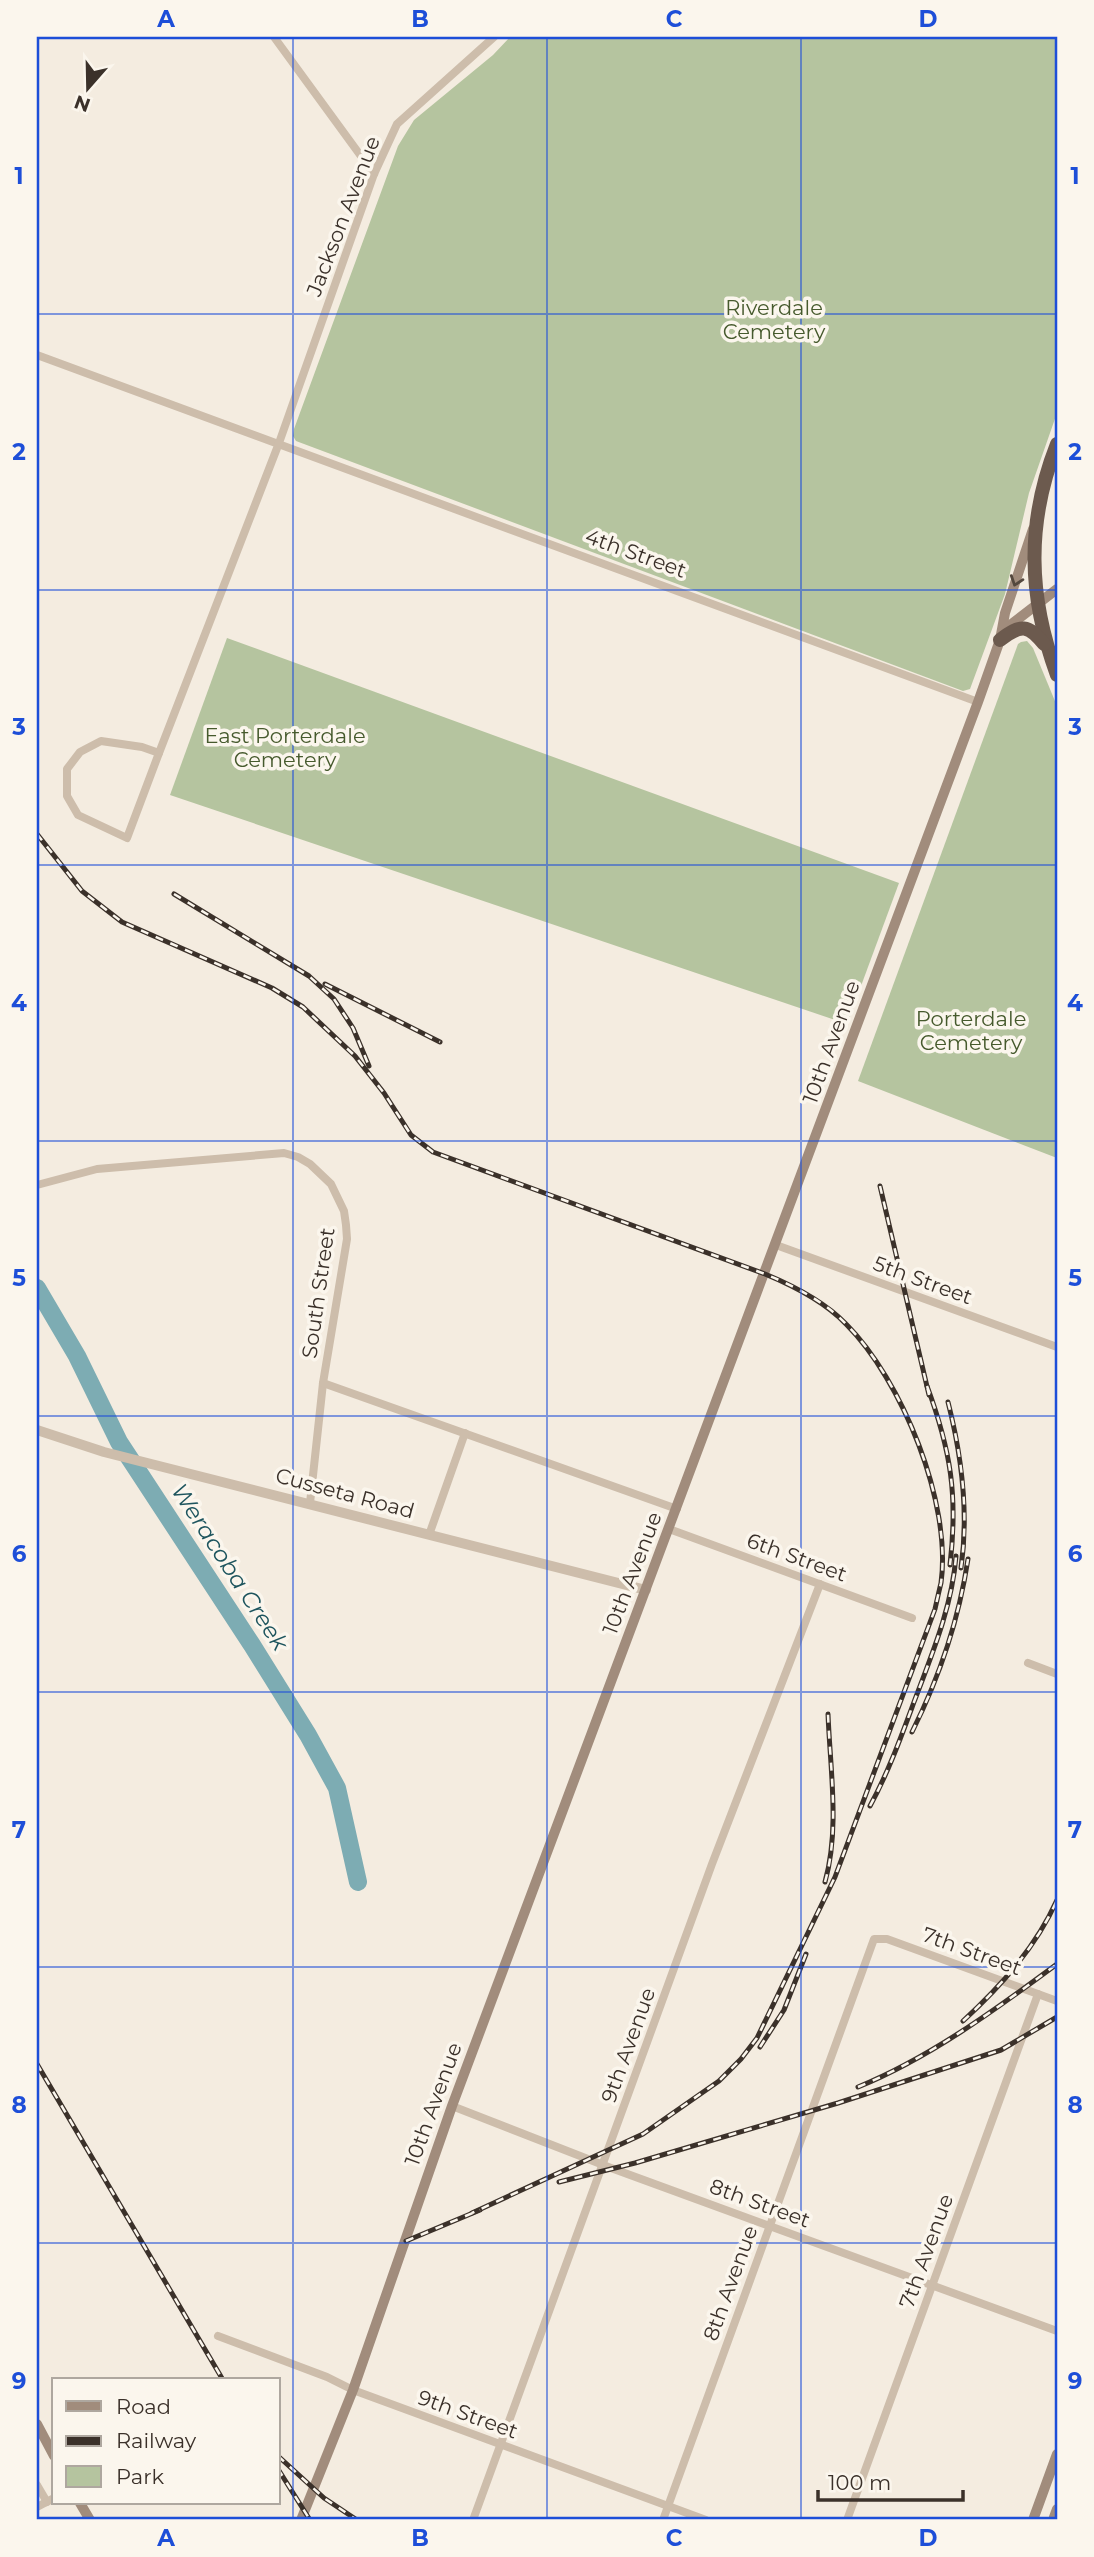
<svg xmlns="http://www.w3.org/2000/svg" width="1094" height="2557" viewBox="0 0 1094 2557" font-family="Montserrat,sans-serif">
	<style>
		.green { fill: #b5c49f }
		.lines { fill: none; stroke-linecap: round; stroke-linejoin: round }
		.river { stroke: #7dacb3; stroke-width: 18 }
		.minor { stroke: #cdbdab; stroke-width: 8 }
		.tertiary { stroke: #cdbdab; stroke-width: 10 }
		.secondary { stroke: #a18c7c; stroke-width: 10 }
		.trunk { stroke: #6c5a4e; stroke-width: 14 }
		.rail-casing { stroke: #3b312a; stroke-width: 5 }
		.rail { stroke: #fbf6ed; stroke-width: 2.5; stroke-dasharray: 8; stroke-linecap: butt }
		.oneway { stroke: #54483e }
		.grid { fill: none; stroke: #1d4ed8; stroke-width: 2; stroke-opacity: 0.55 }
		.labels { text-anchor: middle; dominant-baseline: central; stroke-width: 7; stroke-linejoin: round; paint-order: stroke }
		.street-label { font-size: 21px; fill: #3b312a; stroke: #fbf6ed }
		.park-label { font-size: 21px; fill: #465a2d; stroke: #fbf6ed }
		.water-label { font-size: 23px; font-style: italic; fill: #1e555e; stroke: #fbf6ed }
		.neatline { fill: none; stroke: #1d4ed8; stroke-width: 2.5 }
		.grid-label { font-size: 23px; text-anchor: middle; font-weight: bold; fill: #1d4ed8 }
	</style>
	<rect width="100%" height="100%" fill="#f4ece0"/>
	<g class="green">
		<polygon points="510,37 1057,37 1057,413 1029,493 1005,594 970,689 963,691 296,441 293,436 294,429 398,146 414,120 493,55"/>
		<polygon points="227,638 899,883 847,1024 170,795"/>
		<polygon points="1027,641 1033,648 1057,706 1057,1158 858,1081 1018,644 1021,642"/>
	</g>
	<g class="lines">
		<polyline class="river" points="37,1288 77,1356 119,1442 252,1645 308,1735 337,1788 358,1882"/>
		<g class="minor">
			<polyline points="274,37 374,174"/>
			<polyline points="37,355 978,702"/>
			<polygon points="101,741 142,747 159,753 127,838 78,815 67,796 67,769 80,752"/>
			<polyline points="159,753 279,443 374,174 397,124 494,37"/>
			<polyline points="37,1185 97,1169 284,1153 298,1157 310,1164 331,1184 344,1211 346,1225 347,1239 323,1383 310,1503"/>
			<polyline points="776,1245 1057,1347"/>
			<polyline points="323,1383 677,1509"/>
			<polyline points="669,1529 912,1618"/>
			<polyline points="429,1535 465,1433"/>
			<polyline points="1028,1663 1057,1674"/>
			<polyline points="452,2106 611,2168 1057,2331"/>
			<polyline points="218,2336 327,2377 353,2390 706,2520"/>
			<polyline points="37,2485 47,2502"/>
			<polyline points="37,2507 54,2498"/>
			<polyline points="473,2520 712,1864 820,1584"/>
			<polyline points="663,2520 874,1939 887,1939 1057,2001"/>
			<polyline points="847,2520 1038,1994"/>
		</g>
		<polyline class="tertiary" points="37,1430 104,1452 646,1590"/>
		<g class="secondary">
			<polyline points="1003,634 1009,626 1057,589"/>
			<polyline points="37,2424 54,2456"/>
			<polyline points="80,2503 90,2520"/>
			<polyline points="301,2520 353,2390 452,2106 978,702 1000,640 1005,613 1033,529"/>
			<polyline points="1033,2520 1057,2454"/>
			<polyline points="1053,2520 1057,2509"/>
		</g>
		<g class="trunk">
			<path d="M1057 444C1026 523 1028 596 1057 675"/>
			<path d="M1000 640C1021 624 1028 624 1044 644"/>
		</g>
		<defs>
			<g id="rail">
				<path d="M37 834 82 891 122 922 272 988 303 1007 355 1056 384 1093 411 1135 433 1152 765 1274C794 1286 824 1301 846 1324 902 1380 952 1503 941 1583 939 1591 937 1600 935 1609L835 1877 757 2038 741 2059 719 2081 643 2134 472 2213"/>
				<polyline points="174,894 309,976 334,999 353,1028 369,1066"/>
				<polyline points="325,984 440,1042"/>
				<polyline points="880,1186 929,1395"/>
				<path d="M927 1386C951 1451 958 1496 950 1565"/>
				<path d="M948 1402C962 1457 969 1512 961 1568"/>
				<path d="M912 1732C939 1678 959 1619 968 1559"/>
				<path d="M870 1806C888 1773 901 1737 914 1702 932 1654 952 1607 956 1556"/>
				<path d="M825 1882C840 1829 830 1768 828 1714"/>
				<path d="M963 2021C1001 1986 1036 1947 1057 1900"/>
				<polyline points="760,2047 784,2010 806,1954"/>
				<polyline points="37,2064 223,2380"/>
				<path d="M858 2087C929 2058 995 2010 1057 1964"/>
				<polyline points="559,2182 635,2163 838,2103 1001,2050 1057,2017"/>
				<polyline points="406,2241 480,2210"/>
				<polyline points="278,2456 324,2498 357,2520"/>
				<polyline points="278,2469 310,2520"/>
			</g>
		</defs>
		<use href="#rail" class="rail-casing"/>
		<use href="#rail" class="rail"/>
	</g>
	<defs><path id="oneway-chevron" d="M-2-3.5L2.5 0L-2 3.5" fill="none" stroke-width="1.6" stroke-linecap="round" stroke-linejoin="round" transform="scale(1.75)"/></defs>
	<use class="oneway" href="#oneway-chevron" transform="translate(1016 581) rotate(109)"/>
	<path class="grid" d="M293 37V2520M547 37V2520M801 37V2520M37 314H1057M37 590H1057M37 865H1057M37 1141H1057M37 1416H1057M37 1692H1057M37 1967H1057M37 2243H1057"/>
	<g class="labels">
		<g class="street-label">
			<text transform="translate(343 216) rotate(-69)">Jackson Avenue</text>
			<text transform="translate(636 553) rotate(20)">4th Street</text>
			<text transform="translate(831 1042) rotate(-70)">10th Avenue</text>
			<text transform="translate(923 1280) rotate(20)">5th Street</text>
			<text transform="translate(318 1293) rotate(-82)">South Street</text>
			<text transform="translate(345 1493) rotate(15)">Cusseta Road</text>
			<text transform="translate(797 1557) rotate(20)">6th Street</text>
			<text transform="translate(632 1573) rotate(-69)">10th Avenue</text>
			<text transform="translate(972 1951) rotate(20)">7th Street</text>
			<text transform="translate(628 2045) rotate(-70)">9th Avenue</text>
			<text transform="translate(433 2104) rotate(-70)">10th Avenue</text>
			<text transform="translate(760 2203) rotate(20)">8th Street</text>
			<text transform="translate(926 2251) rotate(-70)">7th Avenue</text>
			<text transform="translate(730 2283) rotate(-70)">8th Avenue</text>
			<text transform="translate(468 2414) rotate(20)">9th Street</text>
		</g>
		<g class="park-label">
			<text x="774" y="307">Riverdale<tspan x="774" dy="24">Cemetery</tspan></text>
			<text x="285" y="735">East Porterdale<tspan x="285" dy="24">Cemetery</tspan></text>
			<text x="971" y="1018">Porterdale<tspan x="971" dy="24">Cemetery</tspan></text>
		</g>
		<g class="water-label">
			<text transform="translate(230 1567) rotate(57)">Weracoba Creek</text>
		</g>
	</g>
	<rect width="1094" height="2557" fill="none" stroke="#fbf6ed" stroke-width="77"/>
	<rect x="52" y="2378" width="228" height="126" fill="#fbf6ed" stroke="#aea79f" stroke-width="2"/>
	<rect x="66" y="2401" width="35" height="10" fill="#a18c7c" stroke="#aea79f" stroke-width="2"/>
	<text x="116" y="2414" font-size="21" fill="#3b312a">Road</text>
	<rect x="66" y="2436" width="35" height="10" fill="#3b312a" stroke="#aea79f" stroke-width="2"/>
	<text x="116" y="2448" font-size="21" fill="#3b312a">Railway</text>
	<rect x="66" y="2466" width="35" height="21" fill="#b5c49f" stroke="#aea79f" stroke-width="2"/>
	<text x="116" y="2484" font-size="21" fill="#3b312a">Park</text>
	<g transform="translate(88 88) rotate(200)" stroke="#fbf6ed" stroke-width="5" paint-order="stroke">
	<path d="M0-5L12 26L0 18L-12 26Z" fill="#3b312a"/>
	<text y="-10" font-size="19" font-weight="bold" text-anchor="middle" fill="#3b312a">N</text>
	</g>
	<path d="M818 2490v10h145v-10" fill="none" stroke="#3b312a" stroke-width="3.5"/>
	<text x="828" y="2490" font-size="21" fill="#3b312a" stroke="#fbf6ed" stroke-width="5" paint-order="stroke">100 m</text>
	<rect x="38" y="38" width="1018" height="2480" class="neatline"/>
	<g class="grid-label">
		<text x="166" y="27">A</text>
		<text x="420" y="27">B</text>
		<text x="674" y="27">C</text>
		<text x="928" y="27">D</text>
		<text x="19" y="184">1</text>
		<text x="1075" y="184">1</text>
		<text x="19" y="460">2</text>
		<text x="1075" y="460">2</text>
		<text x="19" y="735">3</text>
		<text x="1075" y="735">3</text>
		<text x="19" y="1011">4</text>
		<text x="1075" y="1011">4</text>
		<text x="19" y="1286">5</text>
		<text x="1075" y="1286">5</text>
		<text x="19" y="1562">6</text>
		<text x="1075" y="1562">6</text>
		<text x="19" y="1838">7</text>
		<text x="1075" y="1838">7</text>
		<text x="19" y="2113">8</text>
		<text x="1075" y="2113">8</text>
		<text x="19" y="2389">9</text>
		<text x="1075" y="2389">9</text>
		<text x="166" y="2546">A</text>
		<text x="420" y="2546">B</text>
		<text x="674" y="2546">C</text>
		<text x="928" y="2546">D</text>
	</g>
</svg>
